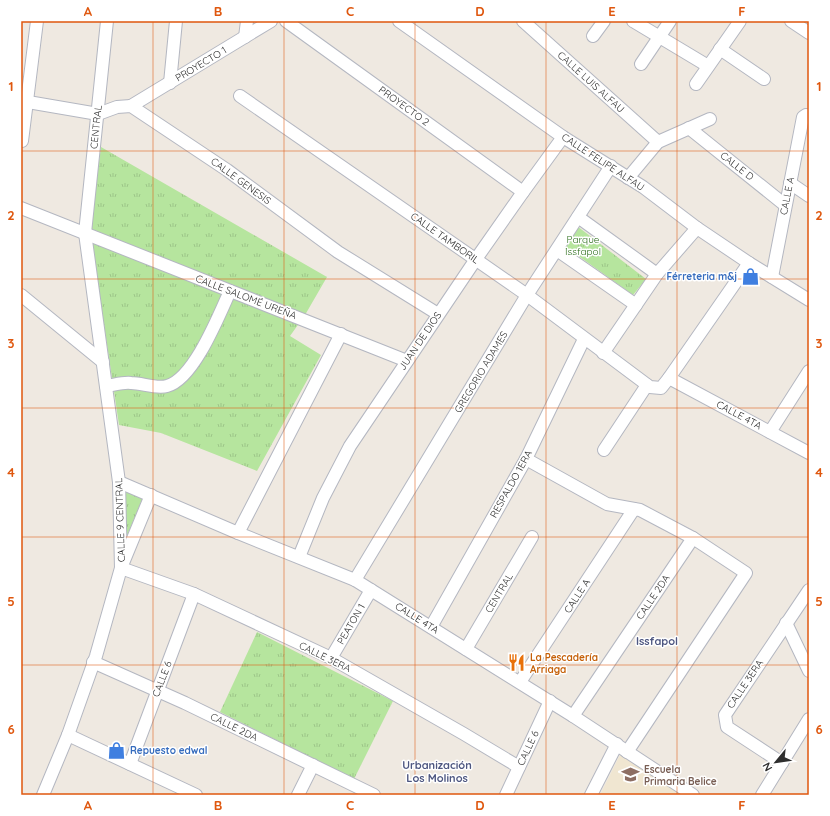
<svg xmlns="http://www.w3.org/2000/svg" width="830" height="816" viewBox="0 0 830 816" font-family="Quicksand,sans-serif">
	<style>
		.education { fill: #f0e6d1 }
		.park { fill: url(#park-tufts) }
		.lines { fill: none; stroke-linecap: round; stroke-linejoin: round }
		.minor-casing { stroke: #b4b7c1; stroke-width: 14 }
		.minor { stroke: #fff; stroke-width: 12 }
		.grid { fill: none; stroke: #df570e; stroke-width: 1; stroke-opacity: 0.55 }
		.labels { text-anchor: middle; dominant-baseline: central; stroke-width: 3; stroke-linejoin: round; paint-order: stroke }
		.street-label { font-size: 10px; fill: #2e2e2e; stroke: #fff }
		.park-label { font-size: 10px; fill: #2c6e1b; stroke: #fff }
		.shop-label { font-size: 10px; font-weight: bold; fill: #366cbe; stroke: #fff; text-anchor: end }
		.food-label { font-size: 10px; font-weight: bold; fill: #c56008; stroke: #fff; text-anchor: start }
		.education-label { font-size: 10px; font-weight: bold; fill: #785e54; stroke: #fff; text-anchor: start }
		.neighbourhood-label { font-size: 11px; font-weight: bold; fill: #4d5680; stroke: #fff }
		.neatline { fill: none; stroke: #df570e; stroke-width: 1.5 }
		.grid-label { font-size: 13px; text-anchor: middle; font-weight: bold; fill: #df570e }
	</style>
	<defs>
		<pattern id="park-tufts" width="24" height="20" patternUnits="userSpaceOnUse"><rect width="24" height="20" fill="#b6e59e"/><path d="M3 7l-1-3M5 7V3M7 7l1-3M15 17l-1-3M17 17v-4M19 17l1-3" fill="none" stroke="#9dc588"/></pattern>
	</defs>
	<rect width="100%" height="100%" fill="#efe9e1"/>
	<polygon class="education" points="620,755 684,795 600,795"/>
	<g class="park">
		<polygon points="101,147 327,277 305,315 290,336 321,355 257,471 161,433 119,425 90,231"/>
		<polygon points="577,226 646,279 633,295 566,247"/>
		<polygon points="123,487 144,495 124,543"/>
		<polygon points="257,632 393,701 354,779 220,712"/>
	</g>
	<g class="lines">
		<defs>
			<g id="minor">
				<polyline points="286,21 523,192"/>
				<polyline points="399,21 563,137 643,187 697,228 749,263 809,300"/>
				<polyline points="523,21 658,142"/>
				<polyline points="633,21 708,66"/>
				<polyline points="791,21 809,33"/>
				<polyline points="593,36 604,21"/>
				<polyline points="245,37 247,21"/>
				<polyline points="720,49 764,79"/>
				<polyline points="641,64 670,21"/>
				<polyline points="170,83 176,21"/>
				<polyline points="696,84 740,21"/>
				<polyline points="240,96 527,295 650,387 661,388 669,378 749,263"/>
				<polyline points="28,102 98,114 117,107 131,106 227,170 338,252 438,314"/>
				<polyline points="131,106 271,21"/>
				<polyline points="689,128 785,205"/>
				<polyline points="22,141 37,21"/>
				<polyline points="628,178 658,142 710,119"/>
				<polyline points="790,183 809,196"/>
				<polyline points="21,208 407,361"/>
				<polyline points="578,217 657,274"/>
				<polyline points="557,250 636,305"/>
				<polyline points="772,277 803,117 806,115 809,116"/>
				<polyline points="21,295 103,362"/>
				<polyline points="603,353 657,274 697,228"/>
				<polyline points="669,378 809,453"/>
				<path d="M106 386C114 385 123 382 131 383 142 383 156 389 167 386 194 379 219 315 230 291"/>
				<polyline points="770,432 809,371"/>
				<polyline points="604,450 647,385"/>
				<polyline points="526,459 607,504 640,510 693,538 746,573 627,752"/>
				<polyline points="119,482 238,533 355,580 573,716 693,795"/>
				<polyline points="238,533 341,334"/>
				<polyline points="299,557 323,498 350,446 476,259 523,192 563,137"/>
				<polyline points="123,563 151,495"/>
				<polyline points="121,568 194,594 331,658 464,734 519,767"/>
				<polyline points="355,580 527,295 611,166"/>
				<polyline points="786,623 809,671"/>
				<polyline points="431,627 526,459 584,339"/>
				<polyline points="466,649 532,537"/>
				<polyline points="331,658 371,590"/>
				<polyline points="93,662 185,703 374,795"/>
				<polyline points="520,682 634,509"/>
				<polyline points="573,716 693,538"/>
				<polyline points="68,735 196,795"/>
				<polyline points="782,763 727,727 725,715 809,590"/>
				<polyline points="130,764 194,594"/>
				<polyline points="43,795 68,735 96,656 121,568 119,482 85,233 107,21"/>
				<polyline points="298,795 313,765"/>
				<polyline points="506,795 550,701"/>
				<polyline points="591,795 617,744"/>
				<polyline points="762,795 809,719"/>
			</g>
		</defs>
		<use href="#minor" class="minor-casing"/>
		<use href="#minor" class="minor"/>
	</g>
	<path class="grid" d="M153 21V795M284 21V795M415 21V795M546 21V795M677 21V795M21 151H809M21 279H809M21 408H809M21 537H809M21 665H809"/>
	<defs>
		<symbol id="shop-bare" viewBox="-9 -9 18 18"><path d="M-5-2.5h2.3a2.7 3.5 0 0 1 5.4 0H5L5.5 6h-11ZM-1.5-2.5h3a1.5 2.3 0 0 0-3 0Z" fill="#3f7fe0" stroke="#fff" stroke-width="2.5" paint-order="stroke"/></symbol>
		<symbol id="restaurant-bare" viewBox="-9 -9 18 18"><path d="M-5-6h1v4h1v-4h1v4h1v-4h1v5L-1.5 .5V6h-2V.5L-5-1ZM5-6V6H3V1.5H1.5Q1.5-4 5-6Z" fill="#e8710a" stroke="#fff" stroke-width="2.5" paint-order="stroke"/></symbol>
		<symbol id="school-bare" viewBox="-9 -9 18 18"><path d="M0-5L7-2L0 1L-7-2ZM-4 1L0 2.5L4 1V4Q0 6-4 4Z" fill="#8d6e63" stroke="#fff" stroke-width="2.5" paint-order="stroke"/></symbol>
	</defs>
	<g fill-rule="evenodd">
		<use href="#shop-bare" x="738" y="264" width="25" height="25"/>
		<use href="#restaurant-bare" x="504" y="650" width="25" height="25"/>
		<use href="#shop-bare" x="104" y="738" width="25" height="25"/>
		<use href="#school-bare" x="618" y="762" width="25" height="25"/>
	</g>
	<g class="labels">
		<g class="street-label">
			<text transform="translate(201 64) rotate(-31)">PROYECTO 1</text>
			<text transform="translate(591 82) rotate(42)">CALLE LUIS ALFAU</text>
			<text transform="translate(404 106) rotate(36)">PROYECTO 2</text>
			<text transform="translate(96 127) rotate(-84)">CENTRAL</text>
			<text transform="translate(603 162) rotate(33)">CALLE FELIPE ALFAU</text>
			<text transform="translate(737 166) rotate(38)">CALLE D</text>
			<text transform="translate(241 181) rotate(36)">CALLE GENESIS</text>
			<text transform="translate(787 196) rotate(-79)">CALLE A</text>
			<text transform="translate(445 238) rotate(35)">CALLE TAMBORIL</text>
			<text transform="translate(246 297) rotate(21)">CALLE SALOMÉ UREÑA</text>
			<text transform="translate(420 341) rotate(-56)">JUAN DE DIOS</text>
			<text transform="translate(481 372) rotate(-59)">GREGORIO ADAMES</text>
			<text transform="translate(739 415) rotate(28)">CALLE 4TA</text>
			<text transform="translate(511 484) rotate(-61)">RESPALDO 1ERA</text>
			<text transform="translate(120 520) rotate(-92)">CALLE 9 CENTRAL</text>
			<text transform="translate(499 593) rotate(-59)">CENTRAL</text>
			<text transform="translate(577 596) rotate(-57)">CALLE A</text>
			<text transform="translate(653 597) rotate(-56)">CALLE 2DA</text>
			<text transform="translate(417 618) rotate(32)">CALLE 4TA</text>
			<text transform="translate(351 624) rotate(-60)">PEATON 1</text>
			<text transform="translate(325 657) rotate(26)">CALLE 3ERA</text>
			<text transform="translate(162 679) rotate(-69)">CALLE 6</text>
			<text transform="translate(745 684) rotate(-56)">CALLE 3ERA</text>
			<text transform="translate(234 727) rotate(26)">CALLE 2DA</text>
			<text transform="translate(528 748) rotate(-65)">CALLE 6</text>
		</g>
		<g class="park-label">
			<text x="583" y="239">Parque<tspan x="583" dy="12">Issfapol</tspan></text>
		</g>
		<g class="shop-label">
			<text x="737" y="276">Férreteria m&amp;j</text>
			<text x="130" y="750" text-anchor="start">Repuesto edwal</text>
		</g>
		<g class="food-label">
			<text x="530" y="657">La Pescadería<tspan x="530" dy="12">Arriaga</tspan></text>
		</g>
		<g class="education-label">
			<text x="644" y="769">Escuela<tspan x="644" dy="12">Primaria Belice</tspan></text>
		</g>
		<g class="neighbourhood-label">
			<text x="657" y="641">Issfapol</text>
			<text x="437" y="765">Urbanización<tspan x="437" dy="13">Los Molinos</tspan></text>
		</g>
	</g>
	<rect width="830" height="816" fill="none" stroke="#ffffff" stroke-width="44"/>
	<g transform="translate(776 762) rotate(241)" stroke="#ffffff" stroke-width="3" paint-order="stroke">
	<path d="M0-3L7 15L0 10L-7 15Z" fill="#2e2e2e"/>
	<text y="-6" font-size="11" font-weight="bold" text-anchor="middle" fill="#2e2e2e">N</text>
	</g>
	<rect x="22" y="22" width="786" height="772" class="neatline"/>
	<g class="grid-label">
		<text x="88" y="16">A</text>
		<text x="218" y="16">B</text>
		<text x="350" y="16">C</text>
		<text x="480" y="16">D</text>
		<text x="612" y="16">E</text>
		<text x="742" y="16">F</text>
		<text x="11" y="91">1</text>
		<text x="819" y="91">1</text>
		<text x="11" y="220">2</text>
		<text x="819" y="220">2</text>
		<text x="11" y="348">3</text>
		<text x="819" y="348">3</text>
		<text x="11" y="477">4</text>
		<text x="819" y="477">4</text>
		<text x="11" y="606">5</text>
		<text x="819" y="606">5</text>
		<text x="11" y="734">6</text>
		<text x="819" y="734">6</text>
		<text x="88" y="810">A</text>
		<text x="218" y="810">B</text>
		<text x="350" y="810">C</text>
		<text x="480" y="810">D</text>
		<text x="612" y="810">E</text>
		<text x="742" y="810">F</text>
	</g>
</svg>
